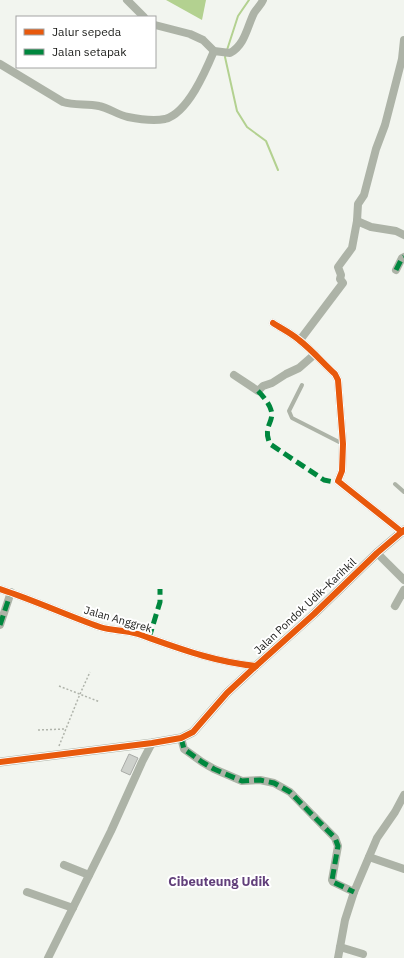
<svg xmlns="http://www.w3.org/2000/svg" width="404" height="958" viewBox="0 0 404 958" font-family="'IBM Plex Sans',sans-serif">
	<style>
		.water { fill: #b3d190 }
		.lines { fill: none; stroke-linecap: round; stroke-linejoin: round }
		.stream { stroke: #b3d190; stroke-width: 2 }
		.building { fill: #ced1cc; stroke: #a9aba7 }
		.path { stroke: #b0b4ab; stroke-width: 1.5; stroke-dasharray: 2 2; stroke-linecap: butt }
		.service { stroke: #adb3a7; stroke-width: 4 }
		.minor { stroke: #adb3a7; stroke-width: 8 }
		.tertiary { stroke: #adb3a7; stroke-width: 9 }
		.quiet { stroke: #00873e; stroke-width: 5; stroke-dasharray: 10 5; stroke-linecap: butt }
		.cycleway-casing { stroke: #fff; stroke-width: 8 }
		.cycleway { stroke: #e8590c; stroke-width: 6 }
		.labels { text-anchor: middle; dominant-baseline: central; stroke-width: 4; stroke-linejoin: round; paint-order: stroke }
		.street-label { font-size: 11px; fill: #1a1b18; stroke: #fff }
		.quarter-label { font-size: 13px; font-weight: bold; fill: #62407b; stroke: #fff }
	</style>
	<rect width="100%" height="100%" fill="#f2f5ef"/>
	<polygon class="water" points="167,0 206,0 202,20 166,0"/>
	<g class="lines">
		<g class="stream">
			<polyline points="227,50 238,16 249,0"/>
			<polyline points="226,54 225,57 237,111 247,127 266,141 278,170"/>
		</g>
	</g>
	<polygon class="building" points="129,754 138,758 130,775 121,771"/>
	<g class="lines">
		<g class="path">
			<polyline points="59,686 100,702"/>
			<polyline points="38,730 65,729"/>
			<polyline points="59,746 80,694 90,672"/>
		</g>
		<g class="service">
			<polyline points="302,385 289,411 292,418 343,444"/>
			<polyline points="395,484 404,492"/>
		</g>
		<g class="minor">
			<polyline points="127,0 144,17"/>
			<path d="M155 25 190 34 203 40 214 51 230 53C245 45 247 27 254 13 257 8 261 5 263 0"/>
			<path d="M0 64 63 102C75 106 87 103 99 106 109 108 118 115 128 117 138 119 154 121 165 119 188 113 206 70 214 51"/>
			<polyline points="357,221 358,204 364,195 376,149 385,125 402,59 404,40"/>
			<polyline points="396,270 402,258 404,257"/>
			<path d="M273 323C282 329 291 333 299 340 312 350 323 363 335 374L338 380 343 444 342 471 338 481 402 532"/>
			<polyline points="300,340 343,283 340,279 341,275 338,267 352,248 357,221 371,227 396,231 404,235"/>
			<polyline points="234,375 258,391 263,386 272,383 286,374 299,368 315,354"/>
			<polyline points="377,553 404,580"/>
			<path d="M0 589C34 600 66 615 100 627 112 631 126 630 138 634 178 648 214 662 256 666"/>
			<polyline points="395,606 404,590"/>
			<polyline points="0,625 11,592"/>
			<polyline points="181,738 184,749 202,762 214,769 242,781 260,780 274,783 290,792 335,838 338,846 332,880 333,882 354,892"/>
			<polyline points="369,857 404,869"/>
			<polyline points="64,865 89,875"/>
			<polyline points="27,892 73,908"/>
			<polyline points="340,947 363,954"/>
			<polyline points="48,958 111,831 142,762 152,743"/>
			<polyline points="338,958 345,920 354,892 377,838 395,812 404,795"/>
		</g>
		<polyline class="tertiary" points="0,762 152,743 181,738 193,732 227,693 256,666 314,614 377,553 404,530"/>
		<g class="quiet">
			<polyline points="396,270 402,258 404,257"/>
			<path d="M258 391C263 396 269 403 271 410 275 422 262 426 270 444L324 480 334 482 338 481"/>
			<polyline points="0,625 11,592"/>
			<polyline points="149,638 160,602 160,589"/>
			<polyline points="181,738 184,749 202,762 214,769 242,781 260,780 274,783 290,792 335,838 338,846 332,880 333,882 354,892"/>
		</g>
		<defs>
			<g id="cycleway">
				<path d="M273 323C282 329 291 333 299 340 312 350 323 363 335 374L338 380 343 444 342 471 338 481 402 532"/>
				<path d="M0 589C34 600 66 615 100 627 112 631 126 630 138 634 178 648 214 662 256 666"/>
				<polyline points="0,762 152,743 181,738 193,732 227,693 256,666 314,614 377,553 404,530"/>
			</g>
		</defs>
		<use href="#cycleway" class="cycleway-casing"/>
		<use href="#cycleway" class="cycleway"/>
	</g>
	<g class="labels">
		<g class="street-label">
			<text transform="translate(305 606) rotate(-43)">Jalan Pondok Udik–Karihkil</text>
			<text transform="translate(118 619) rotate(16)">Jalan Anggrek</text>
		</g>
		<g class="quarter-label">
			<text x="219" y="881">Cibeuteung Udik</text>
		</g>
	</g>
	<rect x="16" y="16" width="140" height="52" fill="#ffffff" stroke="#a3a4a3"/>
	<rect x="24" y="29" width="20" height="6" fill="#e8590c" stroke="#a3a4a3"/>
	<text x="52" y="36" font-size="12" fill="#1a1b18">Jalur sepeda</text>
	<rect x="24" y="49" width="20" height="6" fill="#00873e" stroke="#a3a4a3"/>
	<text x="52" y="56" font-size="12" fill="#1a1b18">Jalan setapak</text>
</svg>
